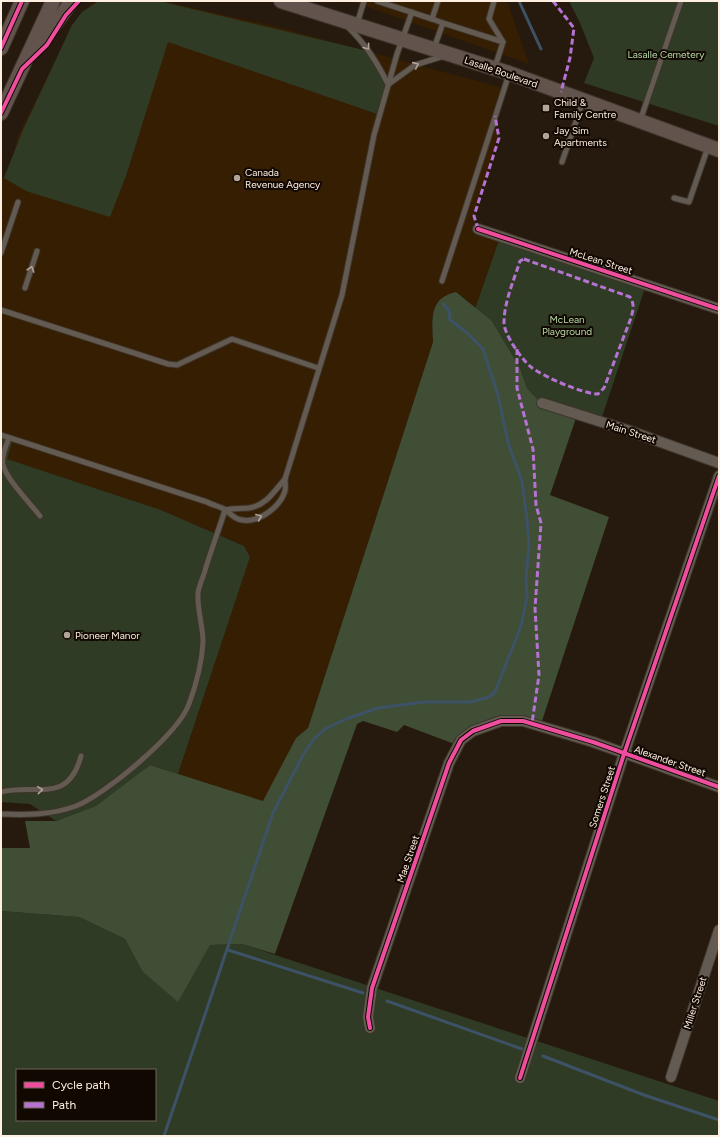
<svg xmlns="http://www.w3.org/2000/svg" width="720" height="1137" viewBox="0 0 720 1137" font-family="Figtree,sans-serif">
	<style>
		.built { fill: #361e02 }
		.green { fill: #2f3b24; fill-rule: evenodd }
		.forest { fill: #3f4e34 }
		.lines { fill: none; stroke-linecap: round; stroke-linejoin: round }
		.stream { stroke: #3d5267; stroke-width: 3 }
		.service-casing { stroke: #3e352c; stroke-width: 7 }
		.minor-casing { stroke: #3e352c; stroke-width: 12 }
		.secondary-casing { stroke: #3e352c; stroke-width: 16 }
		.service { stroke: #635a51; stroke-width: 5 }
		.minor { stroke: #635a51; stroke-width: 10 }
		.secondary { stroke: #62544d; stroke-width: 14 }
		.quiet { stroke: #b673d3; stroke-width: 3; stroke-dasharray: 6 3; stroke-linecap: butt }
		.cycleway-casing { stroke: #110802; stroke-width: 6 }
		.cycleway { stroke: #ef4d9e; stroke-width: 4 }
		.oneway { stroke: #b0a499 }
		.poi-dot { fill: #b2a497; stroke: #110802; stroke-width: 1.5 }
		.labels { text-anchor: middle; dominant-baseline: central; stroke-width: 4; stroke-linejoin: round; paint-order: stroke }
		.park-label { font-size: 10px; fill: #b7dba7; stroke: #110802 }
		.street-label { font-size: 10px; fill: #feefe1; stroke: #110802 }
		.poi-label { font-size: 10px; fill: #feefe1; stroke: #110802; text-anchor: start }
	</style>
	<rect width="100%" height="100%" fill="#261a0e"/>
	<g class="built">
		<polygon points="99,1 163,1 277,27 503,88 494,115 498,138 473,216 477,229 500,237 475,309 467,299 432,316 433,342 308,728 296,738 263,802 178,774 250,557 244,546 161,510 7,459 13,440 1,435 1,181 13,157 18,136 72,28 91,4"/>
		<polygon points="351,1 503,1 508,4 529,64"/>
	</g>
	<g class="green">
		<polygon points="99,1 159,1 368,51 388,84 380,115 168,42 126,176 110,217 26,191 4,178 22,132 72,25 82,12"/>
		<polygon points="569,1 719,1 719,126 584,83 594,58 580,23"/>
		<polygon points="500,237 646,285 600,423 542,404 527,388 520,368 492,321 475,309"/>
		<polygon points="1,435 13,440 7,459 161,510 244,546 250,557 178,774 150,765 97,806 56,821 30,804 1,802"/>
		<path d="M1 911 79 917 125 939 142 971 210 945 242 944 719 1101V1136H1ZM17 1070H155V1120H17Z"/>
	</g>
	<path class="forest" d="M456 292 492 321 520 368 527 388 542 404 577 415 550 495 609 517 541 724 500 719 457 745 404 725 397 732 363 721 357 724 275 954 242 944 210 945 178 1002 142 971 125 939 79 917 1 911V848H30L25 821H56L96 806 150 765 263 801 296 738 308 728 433 342C432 319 429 298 456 292Z"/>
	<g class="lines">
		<g class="stream">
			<polyline points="519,1 541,49"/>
			<polyline points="228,950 363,993"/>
			<polyline points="387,1001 522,1049"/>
			<polyline points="543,1056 644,1095 719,1120"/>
			<polyline points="164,1136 273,813 303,755 313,740 325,729 346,719 378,708 424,702 471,702 489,697 495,692 521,626 527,597 526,577 529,545 527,519 522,481 508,443 498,395 483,349 466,332 449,319 450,312 443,304"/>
		</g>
		<defs>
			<g id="service">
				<polyline points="377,1 432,19"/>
				<polyline points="494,1 489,19 503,42 495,67"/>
				<polyline points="443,23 503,42"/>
				<polyline points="357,24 364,1"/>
				<path d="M348 27C367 46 376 61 388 84"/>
				<polyline points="434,48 443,23 432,19 438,1"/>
				<polyline points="389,84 415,65 444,56"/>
				<polyline points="640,121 681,1"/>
				<polyline points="562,162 583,101"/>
				<polyline points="674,198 689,202 708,147"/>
				<polyline points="1,253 18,202"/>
				<polyline points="442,281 509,74"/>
				<polyline points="25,288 37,251"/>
				<polyline points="1,310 168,364 177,365 232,339 318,368"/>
				<path d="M1 435 207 502C212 505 219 506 224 509 231 513 233 519 242 520 259 523 280 507 285 491 286 487 285 483 285 479L342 295 374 135 397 54 412 12"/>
				<path d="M9 438C6 446 1 456 3 465 7 480 30 503 40 516"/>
				<path d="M225 510C233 508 241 509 249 508 267 505 274 491 285 479"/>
				<path d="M1 792C36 783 68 805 81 756"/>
				<path d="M1 814C26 815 52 815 76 806 106 794 178 734 189 704 196 685 202 662 203 642 203 625 197 610 198 593 199 585 204 576 206 567 212 548 219 529 225 510"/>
			</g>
			<g id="minor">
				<polyline points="478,229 719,309"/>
				<polyline points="542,403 630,431 719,463"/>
				<polyline points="370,1028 368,1017 372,988 449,763 461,740 473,731 501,721 523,721 593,742 719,787"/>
				<polyline points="671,1077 719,930"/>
				<polyline points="520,1078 624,754 719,476"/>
			</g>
			<g id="secondary">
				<polyline points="281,1 509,73 719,150"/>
				<polyline points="41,43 72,1"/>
				<polyline points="1,48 22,1"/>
				<polyline points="1,113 53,1"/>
			</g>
		</defs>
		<use href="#service" class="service-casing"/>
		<use href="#minor" class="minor-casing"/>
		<use href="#secondary" class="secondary-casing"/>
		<use href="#service" class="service"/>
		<use href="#minor" class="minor"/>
		<use href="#secondary" class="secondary"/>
		<g class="quiet">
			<polyline points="553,1 574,28 570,58 561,92"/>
			<polyline points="478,229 474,216 499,138 495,116"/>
			<path d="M524 259 630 297C635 305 633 310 631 318L604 388 598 394C583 394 542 376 531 367 522 360 504 334 504 323 504 302 514 280 520 261Z"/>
			<polyline points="517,349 517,388 533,449 536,505 541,523 535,608 539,675 532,723"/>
		</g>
		<defs>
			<g id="cycleway">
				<polyline points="1,48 22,1"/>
				<polyline points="1,113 22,69 47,45 66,15 79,1"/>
				<polyline points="478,229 719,309"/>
				<polyline points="370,1028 368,1017 372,988 449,763 461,740 473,731 501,721 523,721 593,742 719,787"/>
				<polyline points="520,1078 624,754 719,476"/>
			</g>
		</defs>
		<use href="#cycleway" class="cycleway-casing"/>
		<use href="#cycleway" class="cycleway"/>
	</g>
	<defs><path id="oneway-chevron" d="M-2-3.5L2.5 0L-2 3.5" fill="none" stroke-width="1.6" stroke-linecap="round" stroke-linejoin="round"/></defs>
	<g class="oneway">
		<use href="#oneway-chevron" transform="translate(367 47) rotate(53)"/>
		<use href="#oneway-chevron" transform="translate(416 65) rotate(-24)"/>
		<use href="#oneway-chevron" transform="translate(31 269) rotate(-72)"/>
		<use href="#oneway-chevron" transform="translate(259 517) rotate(-23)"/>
		<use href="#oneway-chevron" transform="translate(40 790) rotate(-5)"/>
	</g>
	<g class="poi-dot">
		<rect x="542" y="104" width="8" height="8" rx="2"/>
		<circle cx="546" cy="136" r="4"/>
		<circle cx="237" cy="178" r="4"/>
		<circle cx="67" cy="635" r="4"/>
	</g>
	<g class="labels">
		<g class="park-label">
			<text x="666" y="54">Lasalle Cemetery</text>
			<text x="567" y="319">McLean<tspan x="567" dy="12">Playground</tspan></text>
		</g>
		<g class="street-label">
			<text transform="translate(501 72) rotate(19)">Lasalle Boulevard</text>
			<text transform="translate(601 261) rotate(18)">McLean Street</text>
			<text transform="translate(631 432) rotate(18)">Main Street</text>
			<text transform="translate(670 761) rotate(19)">Alexander Street</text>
			<text transform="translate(602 797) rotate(-72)">Somers Street</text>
			<text transform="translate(408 859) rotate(-71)">Mae Street</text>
			<text transform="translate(695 1003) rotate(-72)">Miller Street</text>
		</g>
		<g class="poi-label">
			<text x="554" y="102">Child &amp;<tspan x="554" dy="12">Family Centre</tspan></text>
			<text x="554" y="130">Jay Sim<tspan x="554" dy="12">Apartments</tspan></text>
			<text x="245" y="172">Canada<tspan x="245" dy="12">Revenue Agency</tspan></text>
			<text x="75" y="635">Pioneer Manor</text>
		</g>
	</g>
	<rect width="720" height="1137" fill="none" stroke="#feefe1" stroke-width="4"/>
	<rect x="16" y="1069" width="140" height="52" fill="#110802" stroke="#70645b"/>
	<rect x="24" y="1082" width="20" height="6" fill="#ef4d9e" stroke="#70645b"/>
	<text x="52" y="1089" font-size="12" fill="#feefe1">Cycle path</text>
	<rect x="24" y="1102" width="20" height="6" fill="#b673d3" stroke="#70645b"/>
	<text x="52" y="1109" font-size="12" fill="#feefe1">Path</text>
</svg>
